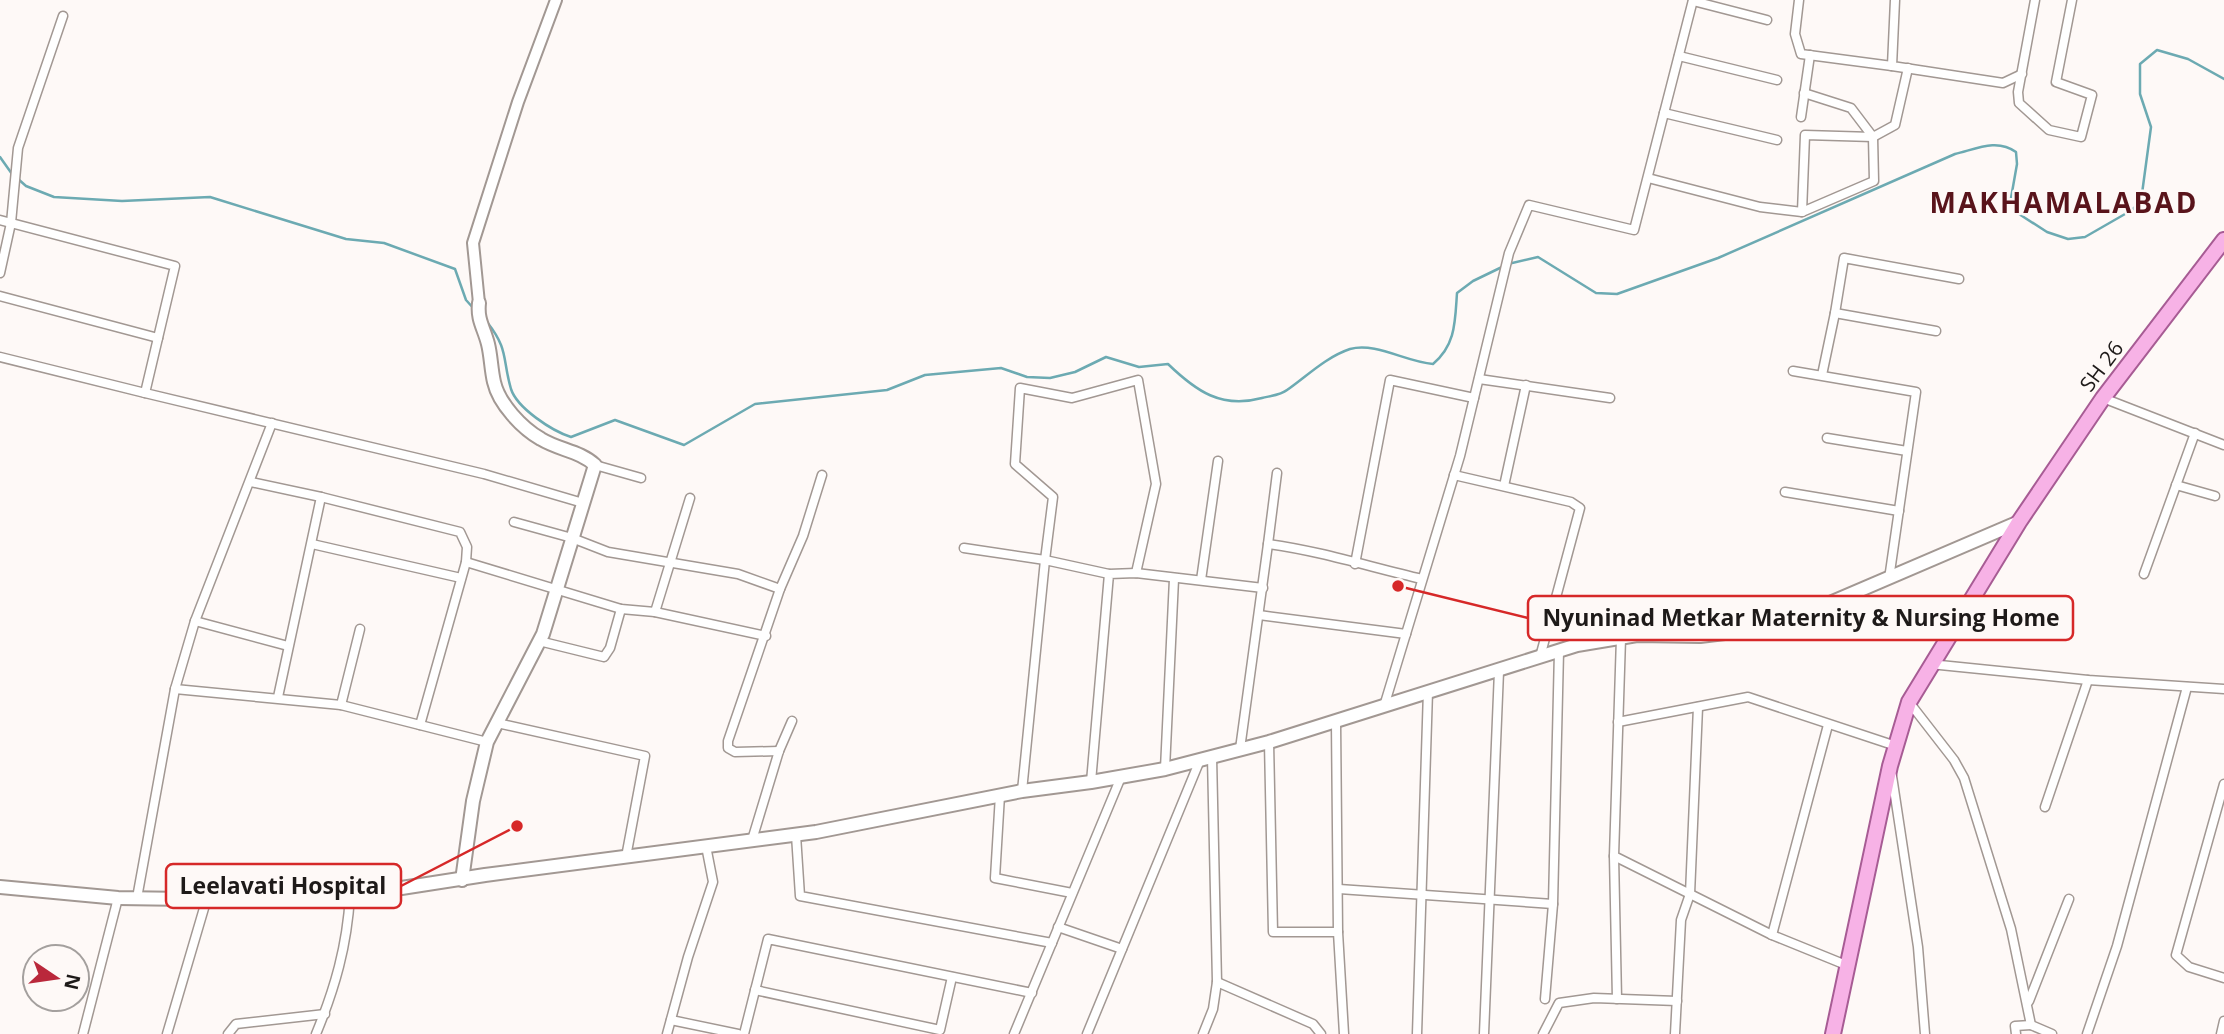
<svg xmlns="http://www.w3.org/2000/svg" width="2224" height="1034" viewBox="0 0 2224 1034" font-family="'Open Sans',sans-serif">
	<style>
		.lines { fill: none; stroke-linecap: round; stroke-linejoin: round }
		.stream { stroke: #6caab2; stroke-width: 2.5 }
		.minor-casing { stroke: #a29893; stroke-width: 11 }
		.tertiary-casing { stroke: #a29893; stroke-width: 14 }
		.secondary-casing { stroke: #a29893; stroke-width: 16 }
		.primary-casing { stroke: #a75c94; stroke-width: 18 }
		.minor { stroke: #fff; stroke-width: 8 }
		.tertiary { stroke: #fff; stroke-width: 10 }
		.secondary { stroke: #fff; stroke-width: 12 }
		.primary { stroke: #f7b2e6; stroke-width: 14 }
		.labels { text-anchor: middle; dominant-baseline: central; stroke-width: 5; stroke-linejoin: round; paint-order: stroke }
		.street-label { font-size: 21px; fill: #1e1a19; stroke: #fef9f7 }
		.district-label { font-size: 28px; font-weight: bold; letter-spacing: 2px; fill: #59141b; stroke: #fef9f7 }
		.leader { fill: none; stroke: #d62828; stroke-width: 2.5 }
		.callout-dot { fill: #d62828; stroke: #fef9f7; stroke-width: 2.5 }
		.callout { fill: #fef9f7; stroke: #d62828; stroke-width: 2.5 }
		.callout-label { font-size: 23px; text-anchor: middle; font-weight: bold; fill: #1e1a19 }
	</style>
	<rect width="100%" height="100%" fill="#fef9f7"/>
	<g class="lines">
		<g class="stream">
			<polyline points="0,157 12,174"/>
			<polyline points="17,178 26,186 54,197 122,201 210,197 346,239 384,243 455,269 466,300 475,310"/>
			<path d="M1508 264 1538 257 1596 293 1617 294 1718 258 1955 154C1976 149 1997 138 2016 152L2017 164 2011 198 2019 214 2047 232 2068 239 2085 237 2132 210 2141 201 2151 127 2140 94V64L2157 50 2188 59 2224 79"/>
			<path d="M487 322C509 350 502 358 511 389 517 408 552 431 571 437L615 420 684 445 755 404 887 390 925 375 1001 368 1027 377 1050 378 1075 372 1106 357 1139 367 1168 364C1196 391 1221 409 1262 398 1270 396 1281 395 1287 390 1307 376 1326 357 1350 349 1376 342 1406 362 1433 364 1456 345 1455 321 1457 293L1473 281 1502 267"/>
		</g>
		<defs>
			<g id="minor">
				<polyline points="1799,0 1795,34 1801,54 1892,66"/>
				<polyline points="1895,0 1892,66 2003,83 2022,74"/>
				<polyline points="2035,0 2018,92 2019,103 2049,130 2081,137 2092,95 2056,82 2072,0"/>
				<polyline points="1693,1 1767,20"/>
				<polyline points="1679,56 1777,80"/>
				<polyline points="1664,113 1777,140"/>
				<polyline points="1801,117 1810,55"/>
				<polyline points="1648,178 1760,207 1802,212 1874,181 1873,137 1851,108 1804,93"/>
				<polyline points="1802,212 1805,135 1873,137 1895,125 1908,68"/>
				<polyline points="0,220 175,266 145,393 484,474 583,503"/>
				<polyline points="0,273 11,223 18,148 63,16"/>
				<polyline points="0,296 158,338"/>
				<polyline points="1835,313 1844,258 1959,279"/>
				<polyline points="0,357 145,393"/>
				<polyline points="1793,371 1916,392 1889,579"/>
				<polyline points="1822,375 1835,313 1936,331"/>
				<polyline points="1479,379 1610,398"/>
				<polyline points="2103,398 2224,445"/>
				<polyline points="1827,438 1907,451"/>
				<polyline points="595,465 641,478"/>
				<polyline points="1454,475 1571,502 1580,508 1540,657"/>
				<polyline points="251,482 321,497"/>
				<polyline points="2176,485 2215,496"/>
				<polyline points="1504,486 1526,385"/>
				<polyline points="1785,492 1899,511"/>
				<polyline points="514,522 572,538 608,552 738,574 780,589"/>
				<polyline points="312,544 461,578"/>
				<polyline points="1268,544 1277,473"/>
				<polyline points="964,548 1045,560 1053,497 1015,464 1020,388 1072,398 1138,380 1156,484 1136,573"/>
				<polyline points="466,562 621,609 655,612 766,636"/>
				<polyline points="1355,564 1390,380 1474,398"/>
				<polyline points="2144,574 2195,433"/>
				<polyline points="1201,580 1218,461"/>
				<polyline points="655,612 690,498"/>
				<polyline points="1259,615 1406,634"/>
				<polyline points="195,621 288,646"/>
				<polyline points="1621,638 1614,856 1772,935 1846,965"/>
				<polyline points="539,641 604,657 610,648 621,609"/>
				<polyline points="1930,664 2088,680 2224,689"/>
				<polyline points="175,689 341,705 487,742"/>
				<polyline points="278,697 321,497 460,532 467,547 466,562 420,725"/>
				<polyline points="1909,702 1954,760 1964,778 2011,929 2031,1025 2052,1034"/>
				<polyline points="1385,703 1460,456 1509,253 1529,205 1634,230 1693,0"/>
				<polyline points="341,705 360,629"/>
				<polyline points="1336,722 1338,932 1344,1034"/>
				<polyline points="1618,722 1748,697 1896,746"/>
				<polyline points="497,723 645,756 626,857"/>
				<polyline points="1269,742 1273,932 1338,932"/>
				<path d="M1240 749 1268 544C1320 551 1370 567 1422 579"/>
				<polyline points="779,751 735,752 728,748 728,741 780,589 803,536 822,475"/>
				<polyline points="1165,769 1174,579"/>
				<polyline points="1892,776 1918,947 1925,1034"/>
				<polyline points="1091,782 1109,574 1136,573 1263,588"/>
				<polyline points="2224,784 2176,955 2189,967 2224,978"/>
				<polyline points="1022,791 1045,560 1109,574"/>
				<polyline points="1000,795 995,878 1072,893"/>
				<polyline points="2045,807 2088,680"/>
				<polyline points="796,835 800,896 1052,943"/>
				<polyline points="752,840 779,751 792,721"/>
				<polyline points="1614,856 1617,999"/>
				<polyline points="1339,889 1553,904"/>
				<polyline points="137,898 175,689 195,621 272,423"/>
				<polyline points="1058,927 1122,949"/>
				<polyline points="1772,935 1828,725"/>
				<polyline points="1217,982 1313,1024 1321,1034"/>
				<polyline points="755,990 940,1030 952,977"/>
				<polyline points="1545,999 1553,904 1559,651"/>
				<polyline points="2029,1001 2069,899"/>
				<polyline points="671,1020 738,1034"/>
				<polyline points="83,1034 118,898"/>
				<polyline points="167,1034 207,898"/>
				<polyline points="228,1034 236,1024 325,1014"/>
				<path d="M316 1034C335 988 347 946 350 896"/>
				<polyline points="667,1034 688,957 713,882 706,846"/>
				<polyline points="744,1034 768,939 1032,993"/>
				<polyline points="1014,1034 1121,777"/>
				<polyline points="1087,1034 1200,760"/>
				<polyline points="1203,1034 1213,1009 1217,982 1212,757"/>
				<polyline points="1417,1034 1428,691"/>
				<polyline points="1484,1034 1499,671"/>
				<polyline points="1543,1034 1559,1003 1594,998 1677,1001"/>
				<polyline points="1675,1034 1681,920 1690,894 1698,707"/>
				<polyline points="2016,1034 2015,1026 2031,1025"/>
				<polyline points="2087,1034 2117,946 2187,687"/>
				<polyline points="2221,1034 2224,1021"/>
			</g>
			<polyline id="tertiary" points="479,303 473,243 518,102 556,0"/>
			<g id="secondary">
				<path d="M462 880 473 801 487 742 543 634 595 465C580 451 559 450 541 439 522 428 499 404 494 382 491 369 491 356 488 344 484 328 477 320 479 303"/>
				<polyline points="0,887 118,898 318,901 485,875 816,832 1022,791 1091,782 1165,769 1269,742 1577,645 1637,635 1700,636 1774,627 2019,522"/>
			</g>
			<polyline id="primary" points="1833,1034 1890,766 1909,702 2019,522 2103,398 2224,240"/>
		</defs>
		<use href="#minor" class="minor-casing"/>
		<use href="#tertiary" class="tertiary-casing"/>
		<use href="#secondary" class="secondary-casing"/>
		<use href="#primary" class="primary-casing"/>
		<use href="#minor" class="minor"/>
		<use href="#tertiary" class="tertiary"/>
		<use href="#secondary" class="secondary"/>
		<use href="#primary" class="primary"/>
	</g>
	<g class="labels">
		<g class="street-label">
			<text transform="translate(2101 366) rotate(-53)">SH 26</text>
		</g>
		<g class="district-label">
			<text x="2064" y="202">MAKHAMALABAD</text>
		</g>
	</g>
	<path class="leader" d="M1398 586L1528 618M517 826L401 886"/>
	<g class="callout-dot">
		<circle cx="1398" cy="586" r="7"/>
		<circle cx="517" cy="826" r="7"/>
	</g>
	<g class="callout">
		<rect x="1528" y="596" width="545" height="44" rx="7"/>
		<rect x="166" y="864" width="235" height="44" rx="7"/>
	</g>
	<g class="callout-label">
		<text x="1801" y="626">Nyuninad Metkar Maternity &amp; Nursing Home</text>
		<text x="283" y="894">Leelavati Hospital</text>
	</g>
	<g transform="translate(56 978) rotate(103)"><circle r="33" fill="#fef9f7" stroke="#a4a09e" stroke-width="2"/>
	<path d="M0-5L12 26L0 18L-12 26Z" fill="#ba283b"/>
	<text y="-10" font-size="19" font-weight="bold" text-anchor="middle" fill="#1e1a19">N</text>
	</g>
</svg>
